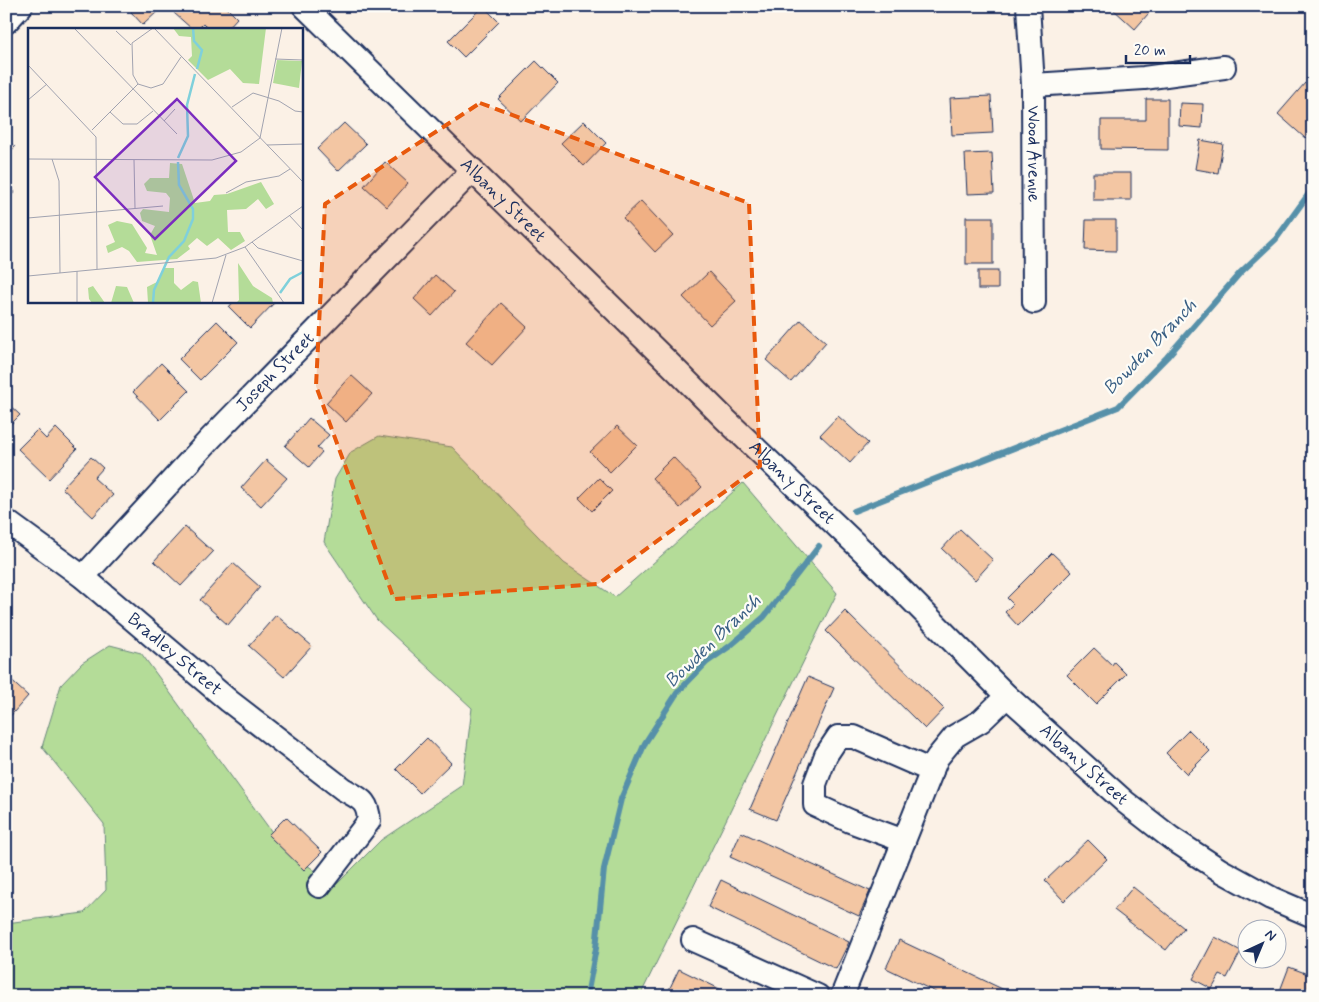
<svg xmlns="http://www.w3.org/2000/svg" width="1319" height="1002" viewBox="0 0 1319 1002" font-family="Mynerve,sans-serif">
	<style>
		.green { fill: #b4dc98; stroke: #68867b }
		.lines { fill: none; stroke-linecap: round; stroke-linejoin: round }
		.stream { stroke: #5790a9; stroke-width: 6 }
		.building { fill: #f3c6a3; stroke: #1b2f5e }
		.minor-casing { stroke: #1b2f5e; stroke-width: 26 }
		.minor { stroke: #fdfcf7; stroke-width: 22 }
		.marked { fill: #e8590c; fill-opacity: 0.2; stroke: #e8590c; stroke-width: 4; stroke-dasharray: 10 6; stroke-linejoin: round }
		.labels { text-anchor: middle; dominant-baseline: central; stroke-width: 4.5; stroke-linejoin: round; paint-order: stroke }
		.street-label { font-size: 18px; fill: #1b2f5e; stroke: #fdfcf7 }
		.water-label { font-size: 19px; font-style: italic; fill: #395f84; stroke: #fdfcf7 }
		.inset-river { fill: none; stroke: #7fd0db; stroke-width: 2.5 }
		.inset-road { fill: none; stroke: #a1a3b0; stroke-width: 1 }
		.view { fill: #7b2cbf; fill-opacity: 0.15; stroke: #7b2cbf; stroke-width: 2.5 }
		.inset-edge { fill: none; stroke: #1b2f5e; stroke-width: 2.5 }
	</style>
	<rect width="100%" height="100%" fill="#fbf1e6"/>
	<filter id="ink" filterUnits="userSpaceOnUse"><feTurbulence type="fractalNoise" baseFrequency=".02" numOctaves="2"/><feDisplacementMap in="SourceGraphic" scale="10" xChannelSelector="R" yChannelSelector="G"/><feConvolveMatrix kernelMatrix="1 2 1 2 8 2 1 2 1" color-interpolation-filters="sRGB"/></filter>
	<g filter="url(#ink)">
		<polygon class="green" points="379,436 452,447 564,563 615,597 743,483 837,593 640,996 6,996 6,923 84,913 106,890 104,824 42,747 61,685 82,663 110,645 141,653 285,850 336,885 381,840 462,786 472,708 377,620 324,542 335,479 351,452"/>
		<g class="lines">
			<g class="stream">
				<polyline points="854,511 1118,407 1167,357 1240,273 1276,239 1313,188"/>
				<polyline points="587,996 596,948 604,869 621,799 645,743 677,693 707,662 730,646 764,617 819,546"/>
			</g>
		</g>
		<g class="building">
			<polygon points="137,6 156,6 159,10 143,25 131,12"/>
			<polygon points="180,6 225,6 237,18 227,29 208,29 203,24 198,29 192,29 174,13"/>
			<polygon points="483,6 499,22 464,57 448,41"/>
			<polygon points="1116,6 1155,6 1135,29 1113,9"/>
			<polygon points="536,61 558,83 521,121 498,99"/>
			<polygon points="1305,83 1313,90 1313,130 1305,138 1278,114"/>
			<polygon points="991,96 993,133 952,135 950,98"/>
			<polygon points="1146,99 1168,99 1168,150 1101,149 1101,120 1146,120"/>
			<polygon points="1180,103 1203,104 1202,128 1179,126"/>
			<polygon points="584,121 606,143 584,166 561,143"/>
			<polygon points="344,123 366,144 338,171 317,149"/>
			<polygon points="6,139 15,147 6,156"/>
			<polygon points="1200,140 1223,144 1218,173 1195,169"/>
			<polygon points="992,153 994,193 967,194 965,154"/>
			<polygon points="385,162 408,183 387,207 364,186"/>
			<rect x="1093" y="173" width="38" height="27"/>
			<polygon points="6,183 15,192 6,201"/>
			<polygon points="641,201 673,235 655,252 623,218"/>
			<rect x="966" y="217" width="27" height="47"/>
			<polygon points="1086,220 1116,220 1116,251 1085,250"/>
			<rect x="978" y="271" width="20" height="18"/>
			<polygon points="709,272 736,301 710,325 683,297"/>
			<polygon points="435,275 454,292 432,316 414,299"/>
			<polygon points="234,301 276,301 250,328 229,307"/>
			<polygon points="501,303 527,327 492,365 466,342"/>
			<polygon points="801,320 826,342 791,382 766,360"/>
			<polygon points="217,321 238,342 200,380 179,359"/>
			<polygon points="161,363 189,391 160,420 133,392"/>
			<polygon points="351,375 372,394 346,422 326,403"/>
			<polygon points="6,402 20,415 6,429"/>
			<polygon points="838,416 868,443 850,463 820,435"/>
			<polygon points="309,418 329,435 317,448 322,452 309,467 285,446"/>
			<polygon points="617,426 637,445 610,472 590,452"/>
			<polygon points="56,428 77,449 49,479 18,449 37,430 46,439"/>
			<polygon points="91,457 103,468 94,478 113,495 93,517 62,488"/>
			<polygon points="673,457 702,487 680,508 652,478"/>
			<polygon points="266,460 287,478 261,506 241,488"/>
			<polygon points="599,478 612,491 592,511 579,498"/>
			<polygon points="185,527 213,552 181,586 154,561"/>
			<polygon points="960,529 993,560 975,580 942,549"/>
			<polygon points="1052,553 1072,572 1018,626 1005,612 1013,604 1007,598"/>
			<polygon points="233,563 260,587 228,625 200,600"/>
			<polygon points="845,611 944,709 925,729 826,631"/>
			<polygon points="276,615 312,646 284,677 249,646"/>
			<polygon points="1094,648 1112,665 1114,662 1126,674 1096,704 1067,675"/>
			<polygon points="6,676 28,696 6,721"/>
			<polygon points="808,677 834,688 776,820 750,809"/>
			<polygon points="1189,730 1210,751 1187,774 1166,753"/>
			<polygon points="427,738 451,763 420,793 396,769"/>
			<polygon points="286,817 322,852 304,870 268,835"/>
			<polygon points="741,832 870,891 859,916 730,857"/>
			<polygon points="1088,840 1107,859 1064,901 1045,881"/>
			<polygon points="721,880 849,942 836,969 708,907"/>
			<polygon points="1133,887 1184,928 1166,950 1114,910"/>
			<polygon points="1215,937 1241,951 1227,978 1220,975 1212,989 1193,979"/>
			<polygon points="899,940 1017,996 944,996 886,968"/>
			<polygon points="1289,967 1313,976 1313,996 1278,996"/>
			<polygon points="679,969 734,996 666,996"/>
		</g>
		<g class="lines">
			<defs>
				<g id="minor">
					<path id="s1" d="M304 6 667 361 725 419 864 552 1007 696 1125 802 1171 838 1220 870 1271 898 1313 916"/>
					<path id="s2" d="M1028 6 1033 85 1034 302"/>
					<polyline points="6,22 21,6"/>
					<polyline points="1033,85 1144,78 1224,67"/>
					<path id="s3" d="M6 521 83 577 229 701 343 789C360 799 368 800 369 821L319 886"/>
					<path id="s4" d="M83 577 211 438 473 170"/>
					<polyline points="904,841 850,821 815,805 815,784 826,755 838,737 854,737 932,771"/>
					<polyline points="693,940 818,996"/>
					<polyline points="842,996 937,758 955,736 981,721 1007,696"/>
				</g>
			</defs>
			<use href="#minor" class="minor-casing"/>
			<use href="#minor" class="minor"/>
		</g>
	</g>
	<path class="marked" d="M480 103 749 203 760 466 598 584 394 599 316 386 325 204Z"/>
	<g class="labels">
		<g class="street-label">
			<text stroke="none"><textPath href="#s2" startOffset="148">Wood Avenue</textPath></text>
			<text stroke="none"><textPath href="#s1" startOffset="278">Albany Street</textPath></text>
			<text stroke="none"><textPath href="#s4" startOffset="281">Joseph Street</textPath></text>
			<text stroke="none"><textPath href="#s1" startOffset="682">Albany Street</textPath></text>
			<text stroke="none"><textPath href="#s3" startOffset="215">Bradley Street</textPath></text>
			<text stroke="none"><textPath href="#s1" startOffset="1088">Albany Street</textPath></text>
		</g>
		<g class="water-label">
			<text transform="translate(1150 347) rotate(-46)">Bowden Branch</text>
			<text transform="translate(713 641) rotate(-44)">Bowden Branch</text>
		</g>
	</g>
	<g transform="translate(28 28)">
		<rect width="275" height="275" fill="#fbf1e6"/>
		<path d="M145 0H238L231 56 215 55 202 41 180 52 160 32 164 28 163 9 151 8ZM249 32 274 33 271 60 245 55ZM142 135 154 136 167 175 182 173 186 167 199 166 233 154 246 176 238 181 230 171 218 181 199 182 200 204H212L217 213 203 222 190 210 179 218 169 210 160 218 162 221 149 231 109 234 101 223 94 219 80 225 78 218 87 214 80 197 89 193 104 196 119 220 117 225 129 227 122 207 127 198 114 193 112 185 115 181 141 184 142 170 138 165 119 163 116 156 122 150H141ZM210 235 225 258 244 270 245 275H208L211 272ZM136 240H146V255L153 262 165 253 170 254 173 275H120L119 259 129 254ZM65 258 77 275H64L61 271 60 260ZM88 258 99 259 106 275H83Z" fill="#b4dc98"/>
		<path class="inset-river" d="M165 0 166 13 174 22 169 41M150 130 160 108 159 77 167 46M252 265 262 251 275 244M125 275 126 262 141 229 156 213 165 191V181L151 157 150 134"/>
		<path class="inset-road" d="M46 0 149 106M126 0 275 154M88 3 103 17M247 31 275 32M0 37 68 109 69 241M110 56 105 47 104 15 125 0M110 56 123 60 135 56 153 29M0 72 19 56M204 79 225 65 251 73 267 83 275 84M82 84 95 96H109L125 83M136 93 147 81M64 102 110 56M239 117 275 116M0 131 184 132 213 124 232 110 254 0M24 131 31 153 32 245M106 132 107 180M198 165 218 154 251 148 262 141M261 187 275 202M0 190 135 178M224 214 230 220 275 233M217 219 256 275M49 243V275M0 248 188 230 217 219 275 178M184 275 198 227"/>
		<path class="view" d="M149 71 208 133 127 211 67 149Z"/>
		<rect width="275" height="275" class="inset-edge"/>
	</g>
	<rect width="1319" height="1002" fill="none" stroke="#fdfcf7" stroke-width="25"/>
	<rect x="12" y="12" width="1294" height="977" fill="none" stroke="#1b2f5e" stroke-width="2" filter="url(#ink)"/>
	<g transform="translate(1262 944) rotate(44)"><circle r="24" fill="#fdfcf7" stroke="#a3aaba"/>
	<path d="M0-4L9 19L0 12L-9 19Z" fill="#1b2f5e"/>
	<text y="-8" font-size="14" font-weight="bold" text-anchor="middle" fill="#1b2f5e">N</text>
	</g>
	<path d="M1126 55v8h64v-8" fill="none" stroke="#1b2f5e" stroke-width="2.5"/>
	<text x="1134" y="55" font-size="15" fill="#1b2f5e" stroke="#fdfcf7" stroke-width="4" paint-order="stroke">20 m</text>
</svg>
